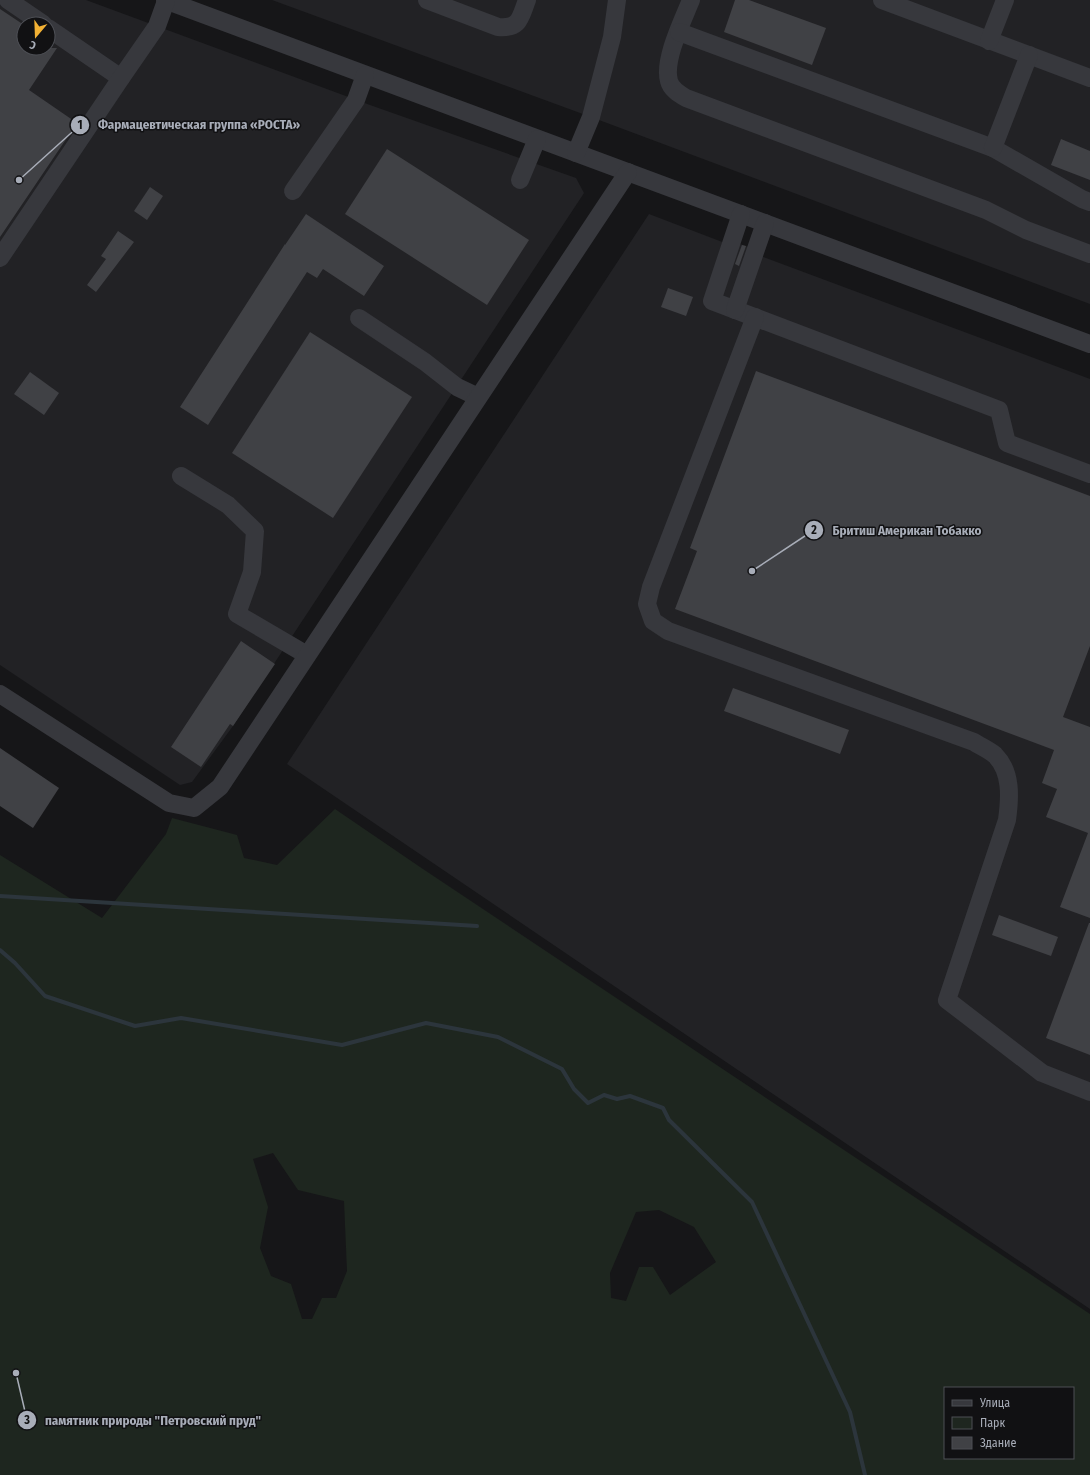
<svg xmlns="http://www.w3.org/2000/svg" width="1090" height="1475" viewBox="0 0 1090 1475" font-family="'Fira Sans Condensed',sans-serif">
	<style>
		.built { fill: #222225; fill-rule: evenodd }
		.green { fill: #1e261f; fill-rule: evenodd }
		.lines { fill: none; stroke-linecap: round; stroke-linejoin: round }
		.stream { stroke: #2c353c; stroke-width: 4 }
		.building { fill: #404145 }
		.minor { stroke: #37383d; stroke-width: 18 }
		.leader { fill: none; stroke: #a8adb8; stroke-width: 1.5 }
		.callout-dot { fill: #a8adb8; stroke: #111113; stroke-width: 1.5 }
		.mark-label { font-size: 12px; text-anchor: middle; font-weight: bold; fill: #111 }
		.callout-label { font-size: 13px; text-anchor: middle; font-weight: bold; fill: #a8adb8; stroke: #111113; stroke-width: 3; stroke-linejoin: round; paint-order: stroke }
	</style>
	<rect width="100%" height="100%" fill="#161618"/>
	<g class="built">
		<path d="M0 0H86L370 105 576 178 584 193 233 726 192 782 180 785 0 665ZM24 24H48V48H24Z"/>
		<polygon points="272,0 1090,0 1090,304 591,117"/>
		<polygon points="649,214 738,248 740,244 751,248 750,252 1090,379 1090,1309 287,764"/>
	</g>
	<path class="green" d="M335 809 420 867 1090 1314V1475H0V855L102 918 166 834 172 818 237 835 244 858 277 865ZM273 1153 298 1190 344 1201 347 1271 336 1298H322L312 1319H302L291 1284 271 1276 260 1248 268 1207 253 1159ZM659 1210 694 1227 716 1262 670 1295 653 1267H639L626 1301 611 1298 610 1273 636 1212ZM945 1388H1073V1458H945Z"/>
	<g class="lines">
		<g class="stream">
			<polyline points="0,896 477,926"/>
			<polyline points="0,950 15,963 45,996 135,1026 181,1018 342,1045 426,1023 498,1037 562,1069 574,1089 588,1103 604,1095 617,1099 630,1096 663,1108 669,1120 752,1202 850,1412 865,1475"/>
		</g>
	</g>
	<g class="building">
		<polygon points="735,0 749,0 826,28 812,65 724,32"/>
		<polygon points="0,9 24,25 24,48 57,48 29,90 77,123 0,237"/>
		<polygon points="1061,139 1090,151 1090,180 1051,165"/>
		<polygon points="387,149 529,240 487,305 345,214"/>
		<polygon points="150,187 163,196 147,220 134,211"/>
		<polygon points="306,214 384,266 364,296 323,269 317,278 307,272 208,425 180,407 285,244 285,245"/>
		<polygon points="118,231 134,242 96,292 87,285 106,259 101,256"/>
		<polygon points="742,245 746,246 739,266 735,264"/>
		<polygon points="668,288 693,297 686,316 661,307"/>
		<polygon points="310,332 412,397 333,518 232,453"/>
		<polygon points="756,371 1090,496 1090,646 1063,717 1090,727 1090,918 1060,907 1088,833 1046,817 1057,789 1042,783 1054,750 675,609 697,551 690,548"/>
		<polygon points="30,372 59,393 44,415 14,394"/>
		<polygon points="241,641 275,664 233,726 230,724 201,767 171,747"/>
		<polygon points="733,688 849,730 840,754 724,711"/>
		<polygon points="0,748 59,788 33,828 0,806"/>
		<polygon points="999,915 1058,937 1051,956 992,935"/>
		<polygon points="1089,923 1090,923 1090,1055 1046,1038"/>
	</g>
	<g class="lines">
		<g class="minor">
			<polyline points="8,0 43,24"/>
			<polyline points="165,0 1090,344"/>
			<path d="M427 0 498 27C520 29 520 18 527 0"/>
			<path d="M691 0C683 20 663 60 669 81 671 89 679 94 686 98L986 210 1026 230 1090 254"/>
			<polyline points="882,0 1090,78"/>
			<polyline points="48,28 121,78"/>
			<polyline points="679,32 993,148 1082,199 1090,202"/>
			<polyline points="989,41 1005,0"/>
			<polyline points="993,148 1029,55"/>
			<polyline points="576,153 591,117 612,37 617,0"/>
			<polyline points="520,180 537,139"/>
			<polyline points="293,191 356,100 365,75"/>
			<polyline points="741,214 712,301 999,410 1007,443 1090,474"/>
			<polyline points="0,258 121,78 157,26 166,1"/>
			<polyline points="735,310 765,223"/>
			<path d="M755 317 651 587 647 604 653 621 668 631 974 742C980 746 989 750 995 755 1012 772 1010 798 1007 820L947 1000 1042 1073 1090 1092"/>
			<polyline points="359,318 425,362 457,387 478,397"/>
			<polyline points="181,476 228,505 255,531 252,572 237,614 307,655"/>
			<polyline points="0,694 169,803 194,808 220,787 628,172"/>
		</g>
	</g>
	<path class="leader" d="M19 180L80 125M752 571L814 530M16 1373L27 1420"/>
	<g class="callout-dot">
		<circle cx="19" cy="180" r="4"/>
		<circle cx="752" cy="571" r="4"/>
		<circle cx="16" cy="1373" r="4"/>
		<circle cx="80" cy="125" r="10"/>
		<circle cx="814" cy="530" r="10"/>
		<circle cx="27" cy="1420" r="10"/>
	</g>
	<g class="mark-label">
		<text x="80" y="129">1</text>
		<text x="814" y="534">2</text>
		<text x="27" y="1424">3</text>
	</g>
	<g class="callout-label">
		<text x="199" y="129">Фармацевтическая группа «РОСТА»</text>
		<text x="907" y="535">Бритиш Американ Тобакко</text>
		<text x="153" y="1425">памятник природы "Петровский пруд"</text>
	</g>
	<rect x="944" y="1387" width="130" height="72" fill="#111113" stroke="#4d4f55"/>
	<rect x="952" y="1400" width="20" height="6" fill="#37383d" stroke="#4d4f55"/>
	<text x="980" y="1407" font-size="12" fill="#a8adb8">Улица</text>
	<rect x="952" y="1417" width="20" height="12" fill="#1e261f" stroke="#4d4f55"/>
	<text x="980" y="1427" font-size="12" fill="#a8adb8">Парк</text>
	<rect x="952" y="1437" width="20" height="12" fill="#404145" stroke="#4d4f55"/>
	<text x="980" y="1447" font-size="12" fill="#a8adb8">Здание</text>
	<g transform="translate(36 36) rotate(199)"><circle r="19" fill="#111113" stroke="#4d4f55"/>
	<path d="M0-3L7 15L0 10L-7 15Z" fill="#f2b134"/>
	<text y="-6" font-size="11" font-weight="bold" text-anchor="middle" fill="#a8adb8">С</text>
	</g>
</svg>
